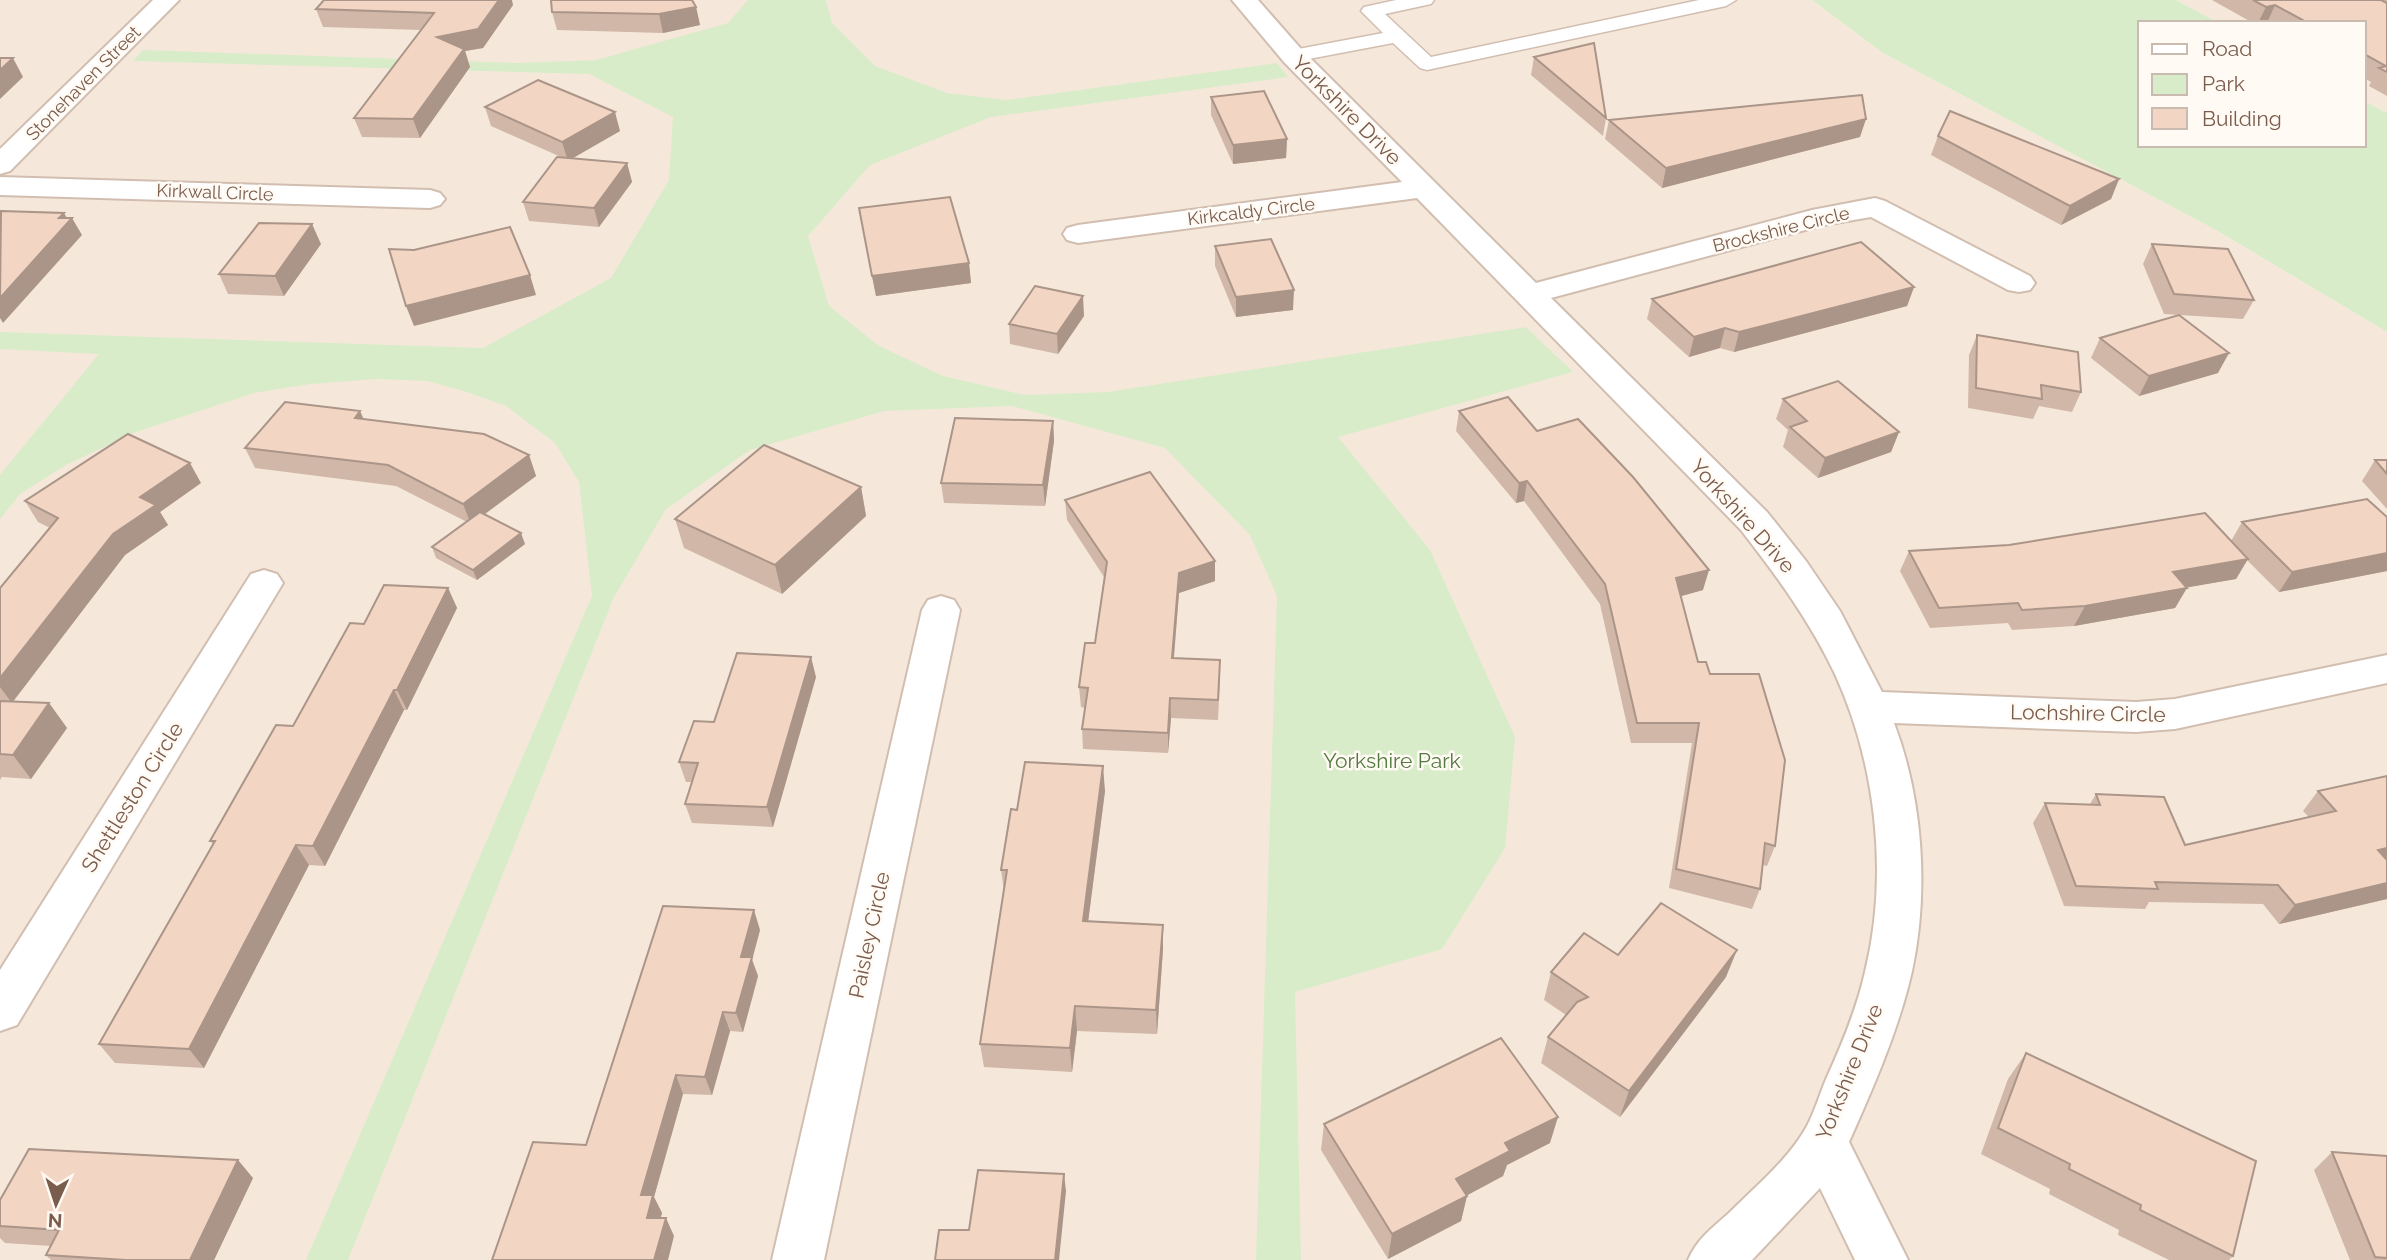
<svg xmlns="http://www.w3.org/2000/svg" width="2387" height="1260" viewBox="0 0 2387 1260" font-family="Raleway,sans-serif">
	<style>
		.residential { fill: #f5e8da }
		.green { fill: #d8ecc9 }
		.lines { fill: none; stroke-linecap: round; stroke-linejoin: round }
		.lane-casing { stroke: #d1beb0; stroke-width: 3 }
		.street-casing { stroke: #d1beb0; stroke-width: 4 }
		.lane { fill: #fff; fill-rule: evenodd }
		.street { fill: #fff; fill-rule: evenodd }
		.wall { fill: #d1b7a8 }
		.shaded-wall { fill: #aa9588 }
		.building { fill: #f3d5c3; stroke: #aa9588; stroke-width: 2 }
		.labels { text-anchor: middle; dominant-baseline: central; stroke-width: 5; stroke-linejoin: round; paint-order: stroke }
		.far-street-label { font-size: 18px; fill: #7a5c4d; stroke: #fffaf3 }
		.street-label { font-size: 21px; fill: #7a5c4d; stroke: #fffaf3 }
		.park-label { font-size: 21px; fill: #537a41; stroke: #fffaf3 }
	</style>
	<rect width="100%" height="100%" fill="#fdf6ec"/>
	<g class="residential">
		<polygon points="0,0 1812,0 1883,53 2216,230 2387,332 2387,1260 0,1260"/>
		<polygon points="2176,0 2387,0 2387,113 2364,101 2364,23 2219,23"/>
	</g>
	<g class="green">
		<polygon points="748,0 826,0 832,23 875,66 947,93 1006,100 1277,63 1288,77 991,117 870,165 808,236 829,306 879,346 943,376 1025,395 1108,392 1526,327 1573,372 1338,437 1430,550 1515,737 1505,848 1442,949 1295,992 1301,1260 1256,1260 1277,596 1250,535 1165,448 1012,406 884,411 750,450 666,509 614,597 348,1260 306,1260 592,596 579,482 555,443 506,406 467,392 428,381 376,379 310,384 254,393 136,432 66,465 20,494 0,519 0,475 99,354 0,349 0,332 483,348 611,278 669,180 673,117 589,74 133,61 143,50 516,63 596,60 728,23"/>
		<polygon points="1812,0 2176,0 2219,23 2140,23 2140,145 2364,145 2364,101 2387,113 2387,332 2216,230 1883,53"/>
	</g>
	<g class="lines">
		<defs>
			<polygon id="lane" points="1396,0 1434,0 1431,4 1385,14 1431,57 1699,0 1736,0 1726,6 1427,70 1420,68 1393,43 1293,62 1286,60 1283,56 1286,52 1293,50 1383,33 1361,11 1364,7"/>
			<g id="street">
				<polygon points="153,0 179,0 10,171 0,174 0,149"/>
				<path d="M1232 0H1258L1302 50 1536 283 1812 210 1875 198 1885 201 2030 276 2035 283 2030 290 2019 292 2008 290 1871 217 1824 225 1551 298 1767 512 1806 561 1840 611 1882 692 2136 702 2175 699 2387 655V683L2175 729 2136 732 1894 723C1923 799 1929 892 1912 971 1899 1029 1873 1088 1849 1142L1908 1260H1855L1820 1188 1752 1260H1688C1697 1239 1712 1228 1729 1213 1755 1187 1789 1159 1807 1126 1815 1111 1820 1093 1827 1077 1842 1044 1857 1008 1865 972 1889 875 1876 762 1834 672 1809 620 1776 575 1741 530L1417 198 1078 243 1067 240 1063 234 1067 228 1078 225 1402 182 1284 62Z"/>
				<polygon points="0,177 430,190 440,193 445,199 440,205 430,208 0,195"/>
				<polygon points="264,570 277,574 283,583 17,1025 0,1031 0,970 251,574"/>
				<polygon points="941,596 954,600 960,610 824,1260 772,1260 922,610 928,600"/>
			</g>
		</defs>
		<use href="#lane" class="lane-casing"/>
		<use href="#street" class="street-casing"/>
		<use href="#lane" class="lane"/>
		<use href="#street" class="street"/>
	</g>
	<g class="wall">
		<polygon points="2212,0 2387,0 2387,96 2369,86 2371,82 2364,78 2364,23 2253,23"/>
		<polygon points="513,5 483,48 465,51 470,67 420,138 362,137 354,118 421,30 323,27 316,9"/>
		<polygon points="696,7 700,25 663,33 557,30 552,12"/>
		<polygon points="1534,57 1606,118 1603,136 1531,75"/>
		<polygon points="1211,97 1287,139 1286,158 1233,164 1211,115"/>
		<polygon points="485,107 620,131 572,158 627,163 632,182 599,227 529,221 523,202 561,157 491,126"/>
		<polygon points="1609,120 1860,137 1662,188 1605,139"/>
		<polygon points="1938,136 2119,179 2111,199 2061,225 1931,155"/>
		<polygon points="859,208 969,263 971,283 876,296"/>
		<polygon points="321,244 284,296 228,294 219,274"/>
		<polygon points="2152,244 2254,300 2243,319 2164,314 2143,264"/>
		<polygon points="1215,246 1293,310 1236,317 1215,266"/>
		<polygon points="1914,287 1907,306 1734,352 1720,348 1689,357 1647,319 1652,299"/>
		<polygon points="1084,316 1058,354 1010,344 1009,324"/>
		<polygon points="1977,335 2081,392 2072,412 2039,406 2033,419 1968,408 1969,355"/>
		<polygon points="2100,338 2218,373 2139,396 2091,358"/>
		<polygon points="1783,399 1899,432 1891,452 1818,478 1783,447 1788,430 1776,419"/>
		<polygon points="1459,411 1537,431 1703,590 1681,596 1698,662 1710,674 1775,846 1767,866 1763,865 1760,889 1752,909 1669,888 1692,743 1631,743 1600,604 1524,501 1516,503 1456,431"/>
		<polygon points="364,419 529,455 536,476 484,515 525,544 477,580 436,558 432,547 467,522 396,486 255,468 245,448"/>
		<polygon points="1053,421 1054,441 1045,506 944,503 941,483"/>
		<polygon points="2375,460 2387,460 2387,509 2362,481"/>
		<polygon points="201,483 160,512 168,525 125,555 12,701 49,703 67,728 31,779 2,777 0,780 0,588 50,528 38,522 25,501"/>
		<polygon points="861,487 866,516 782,594 684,548 675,519"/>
		<polygon points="1065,500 1215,561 1215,581 1179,593 1174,658 1220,680 1218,720 1171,718 1168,753 1083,749 1082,729 1085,708 1081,707 1079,687 1095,643 1104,577 1067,520"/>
		<polygon points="2387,517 2387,571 2279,592 2247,560 2236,579 2187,587 2175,608 2074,626 2012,630 2008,623 1930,628 1900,571 1909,551 2231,541 2242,522"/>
		<polygon points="448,588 457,608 407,710 404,710 325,866 309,865 204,1068 115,1063 99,1044 213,844 210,841 293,726 364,624"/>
		<polygon points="816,677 773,827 692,823 685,804 692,782 686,782 679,762 714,722"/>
		<polygon points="2387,776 2387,899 2279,924 2263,904 2149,902 2145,909 2064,906 2033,823 2045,803 2090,804 2096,794 2185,845 2309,817 2303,811 2318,791"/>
		<polygon points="1105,791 1088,921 1163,949 1157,1034 1077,1031 1072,1072 984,1067 980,1044 1004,891 1001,870 1017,810"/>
		<polygon points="760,930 752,959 758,976 743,1032 730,1031 712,1095 683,1094 654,1197 662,1213 660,1218 674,1236 586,1145"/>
		<polygon points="1618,955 1726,977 1620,1117 1541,1063 1548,1037 1566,1015 1544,1000 1551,972"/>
		<polygon points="2026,1053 2233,1256 2229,1260 2169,1260 2118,1235 2119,1230 2049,1194 2050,1189 1981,1154 2008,1079"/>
		<polygon points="1324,1124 1550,1143 1507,1165 1503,1176 1467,1195 1461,1221 1388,1259 1321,1150"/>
		<polygon points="2332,1152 2387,1156 2387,1260 2350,1260 2314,1170"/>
		<polygon points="253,1178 214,1260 51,1260 46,1255 51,1246 5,1243 0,1238 0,1200"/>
	</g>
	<g class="shaded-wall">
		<polygon points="499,0 512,0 513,5 483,48 465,51 470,67 420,138 413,119 437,37"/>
		<polygon points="2275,5 2267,23 2258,23 2266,7"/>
		<polygon points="696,7 700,25 663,33 659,14"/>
		<polygon points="13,58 23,77 0,99 0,70"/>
		<polygon points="615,112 620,131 568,161 562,142"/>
		<polygon points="1866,119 1860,137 1662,188 1666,168"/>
		<polygon points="1287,139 1286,158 1233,164 1233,145"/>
		<polygon points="627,163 632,182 599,227 594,208"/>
		<polygon points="2119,179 2111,199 2061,225 2070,206"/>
		<polygon points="64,213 69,222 72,218 82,235 3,323 0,318 0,298"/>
		<polygon points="312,224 321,244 284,296 275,276"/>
		<polygon points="969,263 971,283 876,296 872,276"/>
		<polygon points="530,275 536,295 414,326 406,306"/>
		<polygon points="1914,287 1907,306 1734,352 1739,332"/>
		<polygon points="1294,290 1293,310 1236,317 1236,297"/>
		<polygon points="1083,296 1084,316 1058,354 1057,334"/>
		<polygon points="1725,328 1720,348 1689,357 1694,337"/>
		<polygon points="2229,353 2218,373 2139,396 2149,376"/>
		<polygon points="360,411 369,431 355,418"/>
		<polygon points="1053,421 1054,441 1045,506 1043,485"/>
		<polygon points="1899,432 1891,452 1818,478 1825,458"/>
		<polygon points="529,455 536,476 471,524 463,504"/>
		<polygon points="190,463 201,483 160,512 168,525 125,555 12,703 0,687 0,678 140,497"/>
		<polygon points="1527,481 1524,501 1516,503 1519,483"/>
		<polygon points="861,487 866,516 782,594 775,565"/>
		<polygon points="521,533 525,544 477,580 473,570"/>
		<polygon points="2387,553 2387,571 2279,592 2292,572"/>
		<polygon points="2248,559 2236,579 2161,592 2173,572"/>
		<polygon points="1215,561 1215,581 1179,593 1172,678 1172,658 1179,573"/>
		<polygon points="1709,570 1703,590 1671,599 1676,578"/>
		<polygon points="448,588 457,608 407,710 397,690"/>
		<polygon points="2187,588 2175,608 2074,626 2085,606"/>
		<polygon points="811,657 816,677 773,827 767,807"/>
		<polygon points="394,690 404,710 325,866 313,846"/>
		<polygon points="1170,698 1171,718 1168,753 1168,733"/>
		<polygon points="49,703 67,728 31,779 13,755"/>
		<polygon points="1103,766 1105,791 1085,946 1083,921"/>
		<polygon points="296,845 309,865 204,1068 189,1049"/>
		<polygon points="2387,848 2387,864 2378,850"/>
		<polygon points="2387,883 2387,899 2279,924 2295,905"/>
		<polygon points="754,910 760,930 752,960 758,976 743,1032 736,1013 741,957"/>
		<polygon points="1163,925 1163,949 1157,1034 1156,1010"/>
		<polygon points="1737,950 1726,977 1620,1117 1629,1091"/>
		<polygon points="1075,1006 1077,1031 1072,1072 1070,1048"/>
		<polygon points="723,1012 730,1031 712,1095 705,1077"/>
		<polygon points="676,1075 683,1094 654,1197 662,1213 656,1236 647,1218 641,1195"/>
		<polygon points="1558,1117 1550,1143 1507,1165 1503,1176 1451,1204 1456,1179 1505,1143"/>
		<polygon points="238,1160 253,1178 214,1260 190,1260"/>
		<polygon points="1064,1174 1066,1191 1059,1260 1055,1260"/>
		<polygon points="1467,1196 1461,1221 1388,1259 1392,1234"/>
		<polygon points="666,1218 674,1236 668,1260 654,1260"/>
	</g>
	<g class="building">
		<polygon points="324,0 499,0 478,29 437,37 464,49 413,119 354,118 434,13 316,9"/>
		<polygon points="551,0 692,0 696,7 659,14 552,12"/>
		<polygon points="2253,0 2381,0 2387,3 2387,72 2379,68 2386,66 2364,54 2364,23 2308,23 2275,5 2266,7"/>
		<polygon points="1594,43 1606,118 1534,57"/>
		<polygon points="0,58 13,58 0,70"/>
		<polygon points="538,80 615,112 562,142 485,107"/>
		<polygon points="1264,91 1287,139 1233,145 1211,97"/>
		<polygon points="1862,95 1866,119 1666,168 1609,120"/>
		<polygon points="1950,111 2119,179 2070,206 1938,136"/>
		<polygon points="557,157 627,163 594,208 523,202"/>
		<polygon points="950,197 969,263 872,276 859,208"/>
		<polygon points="1,211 64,213 59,218 72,218 0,298"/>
		<polygon points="259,223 312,224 275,276 219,274"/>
		<polygon points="510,227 530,275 406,306 389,249 414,250"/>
		<polygon points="1271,239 1294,290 1236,297 1215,246"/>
		<polygon points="1861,242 1914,287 1739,332 1725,328 1694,337 1652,299"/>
		<polygon points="2152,244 2228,249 2254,300 2174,294"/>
		<polygon points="1035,286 1083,296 1057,334 1009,324"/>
		<polygon points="2179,315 2229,353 2149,376 2100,338"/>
		<polygon points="1977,335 2078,352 2081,392 2041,385 2042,399 1976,388"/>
		<polygon points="1838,381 1899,432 1825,458 1790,427 1807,421 1783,399"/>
		<polygon points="1508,397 1537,431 1578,419 1633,477 1709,570 1676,578 1698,662 1706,662 1710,674 1759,674 1785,760 1775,846 1765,843 1760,889 1676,869 1699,723 1637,723 1605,584 1527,481 1519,483 1459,411"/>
		<polygon points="285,402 360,411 355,418 484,434 529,455 463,504 388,465 245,448"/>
		<polygon points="955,418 1053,421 1043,485 941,483"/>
		<polygon points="128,434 190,463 140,497 156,505 113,534 0,678 0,588 58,518 25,501"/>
		<polygon points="764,445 861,487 775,565 675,519"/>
		<polygon points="2375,460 2387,460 2387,474"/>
		<polygon points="1150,472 1215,561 1179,573 1172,658 1220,660 1218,700 1170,698 1168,733 1082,729 1088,688 1079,687 1085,643 1095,643 1107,562 1065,500"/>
		<polygon points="2367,499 2387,517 2387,553 2292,572 2242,522"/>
		<polygon points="480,512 521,533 473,570 432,547"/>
		<polygon points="2205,513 2248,559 2173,572 2187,588 2085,606 2022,610 2018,603 1939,608 1909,551 2009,545"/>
		<polygon points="384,585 448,588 397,690 394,690 313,846 296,845 189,1049 99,1044 215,841 210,841 276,725 293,726 350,623 364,624"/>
		<polygon points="737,653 811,657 767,807 685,804 698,763 679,762 694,721 714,722"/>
		<polygon points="0,701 49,703 13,755 0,754"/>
		<polygon points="1025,762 1103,766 1083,921 1163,925 1156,1010 1075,1006 1070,1048 980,1044 1007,870 1001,870 1011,809 1017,810"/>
		<polygon points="2387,776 2387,848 2378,850 2387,860 2387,883 2295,905 2278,885 2155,882 2158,889 2076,886 2045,803 2100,805 2096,794 2164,797 2185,845 2336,811 2318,791"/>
		<polygon points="1661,903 1737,950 1629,1091 1548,1037 1577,1002 1588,997 1551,972 1584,933 1618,955"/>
		<polygon points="663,906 754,910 741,957 752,957 736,1013 723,1012 705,1077 676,1075 641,1195 653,1195 647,1218 666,1218 654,1260 492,1260 533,1142 586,1145"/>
		<polygon points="1501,1038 1558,1117 1505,1143 1510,1151 1456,1179 1467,1196 1392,1234 1324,1124"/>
		<polygon points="2026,1053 2256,1161 2233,1256 2140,1210 2141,1205 2069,1169 2070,1164 1998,1128"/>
		<polygon points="29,1149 238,1160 190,1260 126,1260 46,1255 59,1230 0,1226 0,1200"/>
		<polygon points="2332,1152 2387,1156 2387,1258 2375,1257"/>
		<polygon points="978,1170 1064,1174 1055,1260 935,1260 939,1230 969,1230"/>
	</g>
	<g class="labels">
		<g class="far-street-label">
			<text transform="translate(83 83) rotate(-45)">Stonehaven Street</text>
			<text transform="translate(215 192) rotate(2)">Kirkwall Circle</text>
			<text transform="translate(1251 211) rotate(-7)">Kirkcaldy Circle</text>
			<text transform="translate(1781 229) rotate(-14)">Brockshire Circle</text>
		</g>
		<g class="street-label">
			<text transform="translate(1347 110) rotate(45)">Yorkshire Drive</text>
			<text transform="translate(1743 516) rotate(48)">Yorkshire Drive</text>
			<text transform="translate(2088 713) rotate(1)">Lochshire Circle</text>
			<text transform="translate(132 797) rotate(-58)">Shettleston Circle</text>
			<text transform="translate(869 935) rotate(-78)">Paisley Circle</text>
			<text transform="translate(1849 1072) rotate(-68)">Yorkshire Drive</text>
		</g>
		<g class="park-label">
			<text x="1392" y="760">Yorkshire Park</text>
		</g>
	</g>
	<rect x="2138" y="21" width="228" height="126" fill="#fffaf3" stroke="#cabbb1" stroke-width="2"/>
	<rect x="2152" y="44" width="35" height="10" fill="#ffffff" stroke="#cabbb1" stroke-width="2"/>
	<text x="2202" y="56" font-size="21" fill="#7a5c4d">Road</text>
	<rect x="2152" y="74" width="35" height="21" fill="#d8ecc9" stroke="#cabbb1" stroke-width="2"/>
	<text x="2202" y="91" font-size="21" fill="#7a5c4d">Park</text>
	<rect x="2152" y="108" width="35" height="21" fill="#f3d5c3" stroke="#cabbb1" stroke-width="2"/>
	<text x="2202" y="126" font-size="21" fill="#7a5c4d">Building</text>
	<g transform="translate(56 1204) rotate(183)" stroke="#fffaf3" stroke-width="5" paint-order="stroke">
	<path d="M0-5L12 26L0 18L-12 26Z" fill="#7a5c4d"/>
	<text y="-10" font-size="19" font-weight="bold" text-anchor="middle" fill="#7a5c4d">N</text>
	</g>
</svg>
